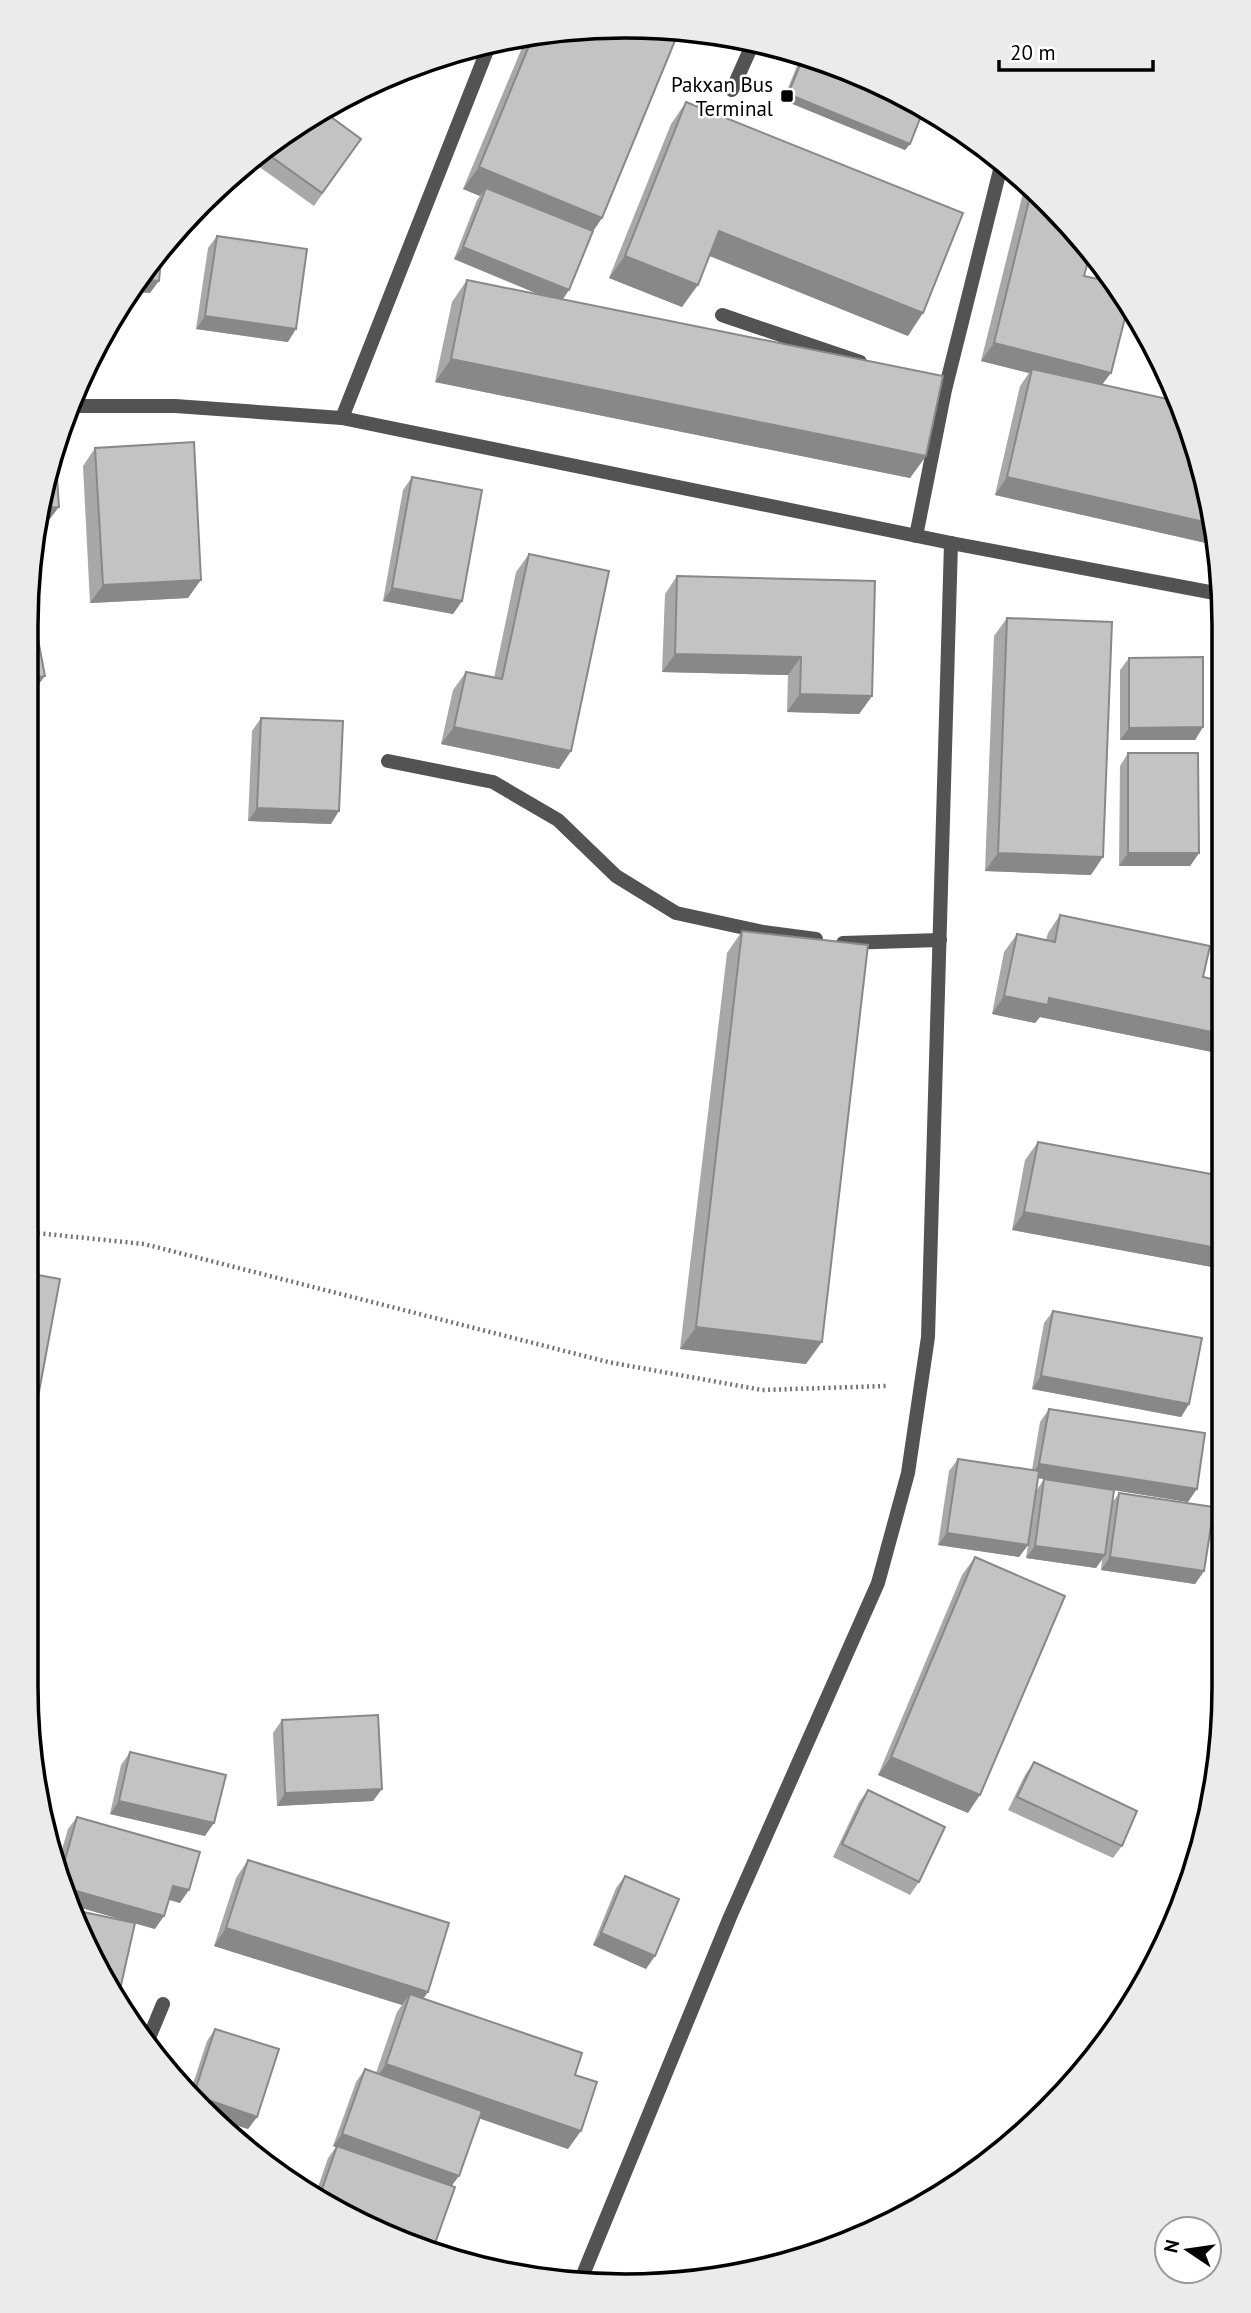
<svg xmlns="http://www.w3.org/2000/svg" width="1251" height="2313" viewBox="0 0 1251 2313" font-family="'PT Sans',sans-serif">
	<style>
		.lines { fill: none; stroke-linecap: round; stroke-linejoin: round }
		.path { stroke: #757575; stroke-width: 4.5; stroke-dasharray: 2 3.5; stroke-linecap: butt }
		.lane { stroke: #535353; stroke-width: 14 }
		.street { stroke: #535353; stroke-width: 14 }
		.wall { fill: #a8a8a8; fill-rule: evenodd }
		.shaded-wall { fill: #888 }
		.building { fill: #c3c3c3; stroke: #888; stroke-width: 2 }
		.poi-dot { fill: #000; stroke: #fff; stroke-width: 2.5 }
		.labels { text-anchor: middle; dominant-baseline: central; stroke-width: 5; stroke-linejoin: round; paint-order: stroke }
		.poi-label { font-size: 21px; fill: #000; stroke: #fff; text-anchor: end }
		.rim { fill: none; stroke: #000; stroke-width: 3.5 }
	</style>
	<rect width="100%" height="100%" fill="#fff"/>
	<g class="lines">
		<polyline class="path" points="27,1232 144,1244 608,1362 762,1390 886,1386"/>
		<g class="lane">
			<polyline points="732,90 753,43"/>
			<polyline points="722,315 860,362"/>
			<polyline points="916,536 945,390 1002,162"/>
			<polyline points="388,761 493,782 558,820 616,876 676,913 763,932 816,939"/>
			<polyline points="843,943 940,940"/>
			<polyline points="146,2045 163,2004"/>
		</g>
		<g class="street">
			<polyline points="73,406 175,406 342,418 951,543 1220,594"/>
			<polyline points="342,418 490,43"/>
			<polyline points="582,2277 730,1917 878,1583 908,1473 928,1337 951,543"/>
		</g>
	</g>
	<g class="wall">
		<polygon points="586,28 602,218 593,231 569,290 563,299 926,456 910,478 435,382 452,302 467,280 540,295 454,259 477,200 480,196 463,189 526,38"/>
		<polygon points="802,54 818,58 910,144 905,150 783,100"/>
		<polygon points="686,102 908,336 709,256 682,307 609,278 671,124"/>
		<polygon points="323,111 361,139 314,206 250,160 260,150"/>
		<polygon points="1026,181 1090,254 1084,276 1102,385 1181,402 1219,546 995,495 1020,386 1029,373 981,361"/>
		<polygon points="217,236 288,342 196,329 208,248"/>
		<polygon points="95,448 188,598 90,603 83,466"/>
		<polygon points="412,477 462,601 453,614 383,601 403,490"/>
		<polygon points="529,554 571,751 559,769 441,744 453,690 466,672 494,678 516,572"/>
		<polygon points="677,576 872,696 859,714 787,712 788,675 662,672 665,594"/>
		<polygon points="1007,618 1091,875 985,871 994,636"/>
		<polygon points="1129,658 1203,727 1195,740 1120,740 1120,670"/>
		<polygon points="261,718 331,824 248,821 252,731"/>
		<polygon points="1128,753 1199,853 1190,866 1119,866 1120,766"/>
		<polygon points="1060,915 1203,977 1212,1052 1040,1017 1035,1023 992,1014 1004,952 1017,934 1046,940 1048,933"/>
		<polygon points="742,931 806,1364 680,1349 727,953"/>
		<polygon points="1038,1142 1222,1176 1222,1252 1212,1267 1012,1230 1025,1160"/>
		<polygon points="1053,1311 1189,1404 1181,1417 1032,1389 1044,1323"/>
		<path d="M1049 1409 1188 1502 1114 1490 1112 1503 1119 1493 1204 1571 1195 1584 1101 1570 1102 1559 1096 1568 1026 1558 1028 1545 1019 1557 938 1545 949 1471 958 1459 1032 1470 1040 1422ZM1038 1478 1094 1487 1044 1479 1036 1491Z"/>
		<polygon points="975,1557 968,1813 878,1775 962,1575"/>
		<polygon points="282,1720 373,1801 277,1806 273,1733"/>
		<polygon points="130,1752 205,1836 110,1814 121,1765"/>
		<polygon points="1034,1762 1122,1846 1113,1858 1008,1810 1025,1775"/>
		<polygon points="868,1790 919,1882 910,1895 833,1857 859,1802"/>
		<polygon points="77,1817 180,1903 169,1900 155,1929 71,1905 58,1880 56,1870 68,1829"/>
		<polygon points="248,1860 428,1992 423,1999 575,2075 568,2149 479,2118 452,2186 433,2249 315,2196 328,2158 336,2147 333,2146 356,2082 365,2069 376,2073 397,2012 402,2005 214,1946 236,1878"/>
		<polygon points="625,1876 646,1969 593,1945 616,1888"/>
		<polygon points="215,2029 257,2117 248,2129 223,2121 191,2090 207,2041"/>
	</g>
	<g class="shaded-wall">
		<polygon points="788,94 910,144 905,150 783,100"/>
		<polygon points="479,167 602,218 587,240 486,188 480,196 463,189"/>
		<polygon points="719,231 923,313 908,336 703,253"/>
		<polygon points="463,247 569,290 560,303 454,259"/>
		<polygon points="625,256 698,285 682,307 609,278"/>
		<polygon points="140,279 159,281 150,293 131,292"/>
		<polygon points="205,316 296,329 288,342 196,329"/>
		<polygon points="994,343 1111,373 1098,390 1032,369 1029,373 981,361"/>
		<polygon points="451,359 926,456 910,478 435,382"/>
		<polygon points="1007,477 1213,524 1219,546 995,495"/>
		<polygon points="59,507 50,519 39,520 41,508"/>
		<polygon points="201,580 188,598 90,603 103,585"/>
		<polygon points="392,588 462,601 453,614 383,601"/>
		<polygon points="675,654 801,657 788,675 662,672"/>
		<polygon points="45,676 36,688 27,690 27,679"/>
		<polygon points="800,694 872,696 859,714 787,712"/>
		<polygon points="454,727 571,751 559,769 441,744"/>
		<polygon points="1203,727 1195,740 1120,740 1129,728"/>
		<polygon points="257,808 339,811 331,824 248,821"/>
		<polygon points="998,853 1103,857 1091,875 985,871"/>
		<polygon points="1128,853 1199,853 1190,866 1119,866"/>
		<polygon points="1004,996 1049,998 1221,1034 1221,1040 1212,1052 1040,1017 1035,1023 992,1014"/>
		<polygon points="1024,1212 1222,1249 1222,1252 1212,1267 1012,1230"/>
		<polygon points="696,1327 822,1342 806,1364 680,1349"/>
		<polygon points="1041,1376 1189,1404 1181,1417 1032,1389"/>
		<polygon points="27,1395 38,1397 29,1410 27,1409"/>
		<polygon points="1039,1464 1197,1489 1188,1502 1031,1477"/>
		<polygon points="947,1533 1028,1545 1019,1557 938,1545"/>
		<polygon points="1035,1546 1105,1555 1096,1568 1026,1558"/>
		<polygon points="1110,1557 1204,1571 1195,1584 1101,1570"/>
		<polygon points="891,1757 980,1795 968,1813 878,1775"/>
		<polygon points="382,1789 373,1801 277,1806 285,1793"/>
		<polygon points="119,1801 214,1823 205,1836 110,1814"/>
		<polygon points="173,1886 189,1890 180,1903 164,1898"/>
		<polygon points="62,1887 164,1916 155,1929 71,1905"/>
		<polygon points="226,1928 428,1992 415,2010 410,1994 402,2005 214,1946"/>
		<polygon points="601,1933 655,1956 646,1969 593,1945"/>
		<polygon points="386,2064 581,2131 568,2149 374,2082"/>
		<polygon points="197,2096 257,2117 248,2129 223,2121"/>
		<polygon points="342,2134 459,2176 450,2188 333,2146"/>
	</g>
	<g class="building">
		<polygon points="586,28 679,31 602,218 479,167 533,36"/>
		<polygon points="804,55 818,58 925,106 910,144 788,94"/>
		<polygon points="686,102 963,213 923,313 719,231 698,285 625,256"/>
		<polygon points="323,111 361,139 322,193 262,150"/>
		<polygon points="486,188 593,231 569,290 463,247"/>
		<polygon points="1032,188 1090,254 1084,276 1116,283 1124,292 1129,302 1111,373 994,343"/>
		<polygon points="217,236 307,249 296,329 205,316"/>
		<polygon points="162,249 159,281 140,279"/>
		<polygon points="467,280 943,376 926,456 451,359"/>
		<polygon points="1032,369 1181,402 1213,524 1007,477"/>
		<polygon points="194,442 201,580 103,585 95,448"/>
		<polygon points="55,449 59,507 41,508 47,470"/>
		<polygon points="412,477 482,490 462,601 392,588"/>
		<polygon points="529,554 609,571 571,751 454,727 466,672 502,679"/>
		<polygon points="677,576 875,581 872,696 800,694 801,657 675,654"/>
		<polygon points="28,593 29,593 45,676 27,679"/>
		<polygon points="1007,618 1112,622 1103,857 998,853"/>
		<polygon points="1203,657 1203,727 1129,728 1129,658"/>
		<polygon points="261,718 343,721 339,811 257,808"/>
		<polygon points="1128,753 1198,753 1199,853 1128,853"/>
		<polygon points="1060,915 1210,946 1203,977 1221,981 1221,1034 1049,998 1048,1005 1004,996 1017,934 1055,942"/>
		<polygon points="742,931 868,945 822,1342 696,1327"/>
		<polygon points="1038,1142 1222,1176 1222,1249 1024,1212"/>
		<polygon points="27,1273 60,1279 38,1397 27,1395"/>
		<polygon points="1053,1311 1202,1338 1189,1404 1041,1376"/>
		<polygon points="1049,1409 1205,1433 1197,1489 1039,1464"/>
		<polygon points="958,1459 1039,1471 1028,1545 947,1533"/>
		<polygon points="1044,1479 1114,1490 1105,1555 1035,1546"/>
		<polygon points="1119,1493 1214,1507 1204,1571 1110,1557"/>
		<polygon points="975,1557 1065,1596 980,1795 891,1757"/>
		<polygon points="378,1715 382,1789 285,1793 282,1720"/>
		<polygon points="130,1752 226,1775 214,1823 119,1801"/>
		<polygon points="1034,1762 1137,1811 1122,1846 1017,1797"/>
		<polygon points="868,1790 945,1827 919,1882 842,1844"/>
		<polygon points="77,1817 200,1852 189,1890 173,1886 164,1916 62,1887 59,1881"/>
		<polygon points="248,1860 449,1923 428,1992 226,1928"/>
		<polygon points="625,1876 679,1899 655,1956 601,1933"/>
		<polygon points="74,1910 135,1923 119,1994"/>
		<polygon points="410,1994 582,2053 575,2075 597,2082 581,2131 386,2064"/>
		<polygon points="215,2029 279,2049 257,2117 197,2096 194,2094"/>
		<polygon points="365,2069 482,2111 459,2176 342,2134"/>
		<polygon points="337,2146 455,2187 433,2249 319,2198"/>
	</g>
	<rect class="poi-dot" x="780" y="89" width="14" height="14" rx="3.5"/>
	<g class="labels">
		<g class="poi-label">
			<text x="773" y="84">Pakxan Bus<tspan x="773" dy="24">Terminal</tspan></text>
		</g>
	</g>
	<path d="M0 0H1251V2313H0ZM625 38H625A587 587 0 0 1 1212 625V1687A587 587 0 0 1 625 2274H625A587 587 0 0 1 38 1687V625A587 587 0 0 1 625 38Z" fill="#ebebeb" fill-rule="evenodd"/>
	<path class="rim" d="M625 38H625A587 587 0 0 1 1212 625V1687A587 587 0 0 1 625 2274H625A587 587 0 0 1 38 1687V625A587 587 0 0 1 625 38Z"/>
	<g transform="translate(1188 2250) rotate(283)"><circle r="33" fill="#ffffff" stroke="#999999" stroke-width="2"/>
	<path d="M0-5L12 26L0 18L-12 26Z" fill="#000000"/>
	<text y="-10" font-size="19" font-weight="bold" text-anchor="middle" fill="#000000">N</text>
	</g>
	<path d="M999 60v10h154v-10" fill="none" stroke="#000000" stroke-width="3.5"/>
	<text x="1010" y="60" font-size="21" fill="#000000" stroke="#ffffff" stroke-width="5" paint-order="stroke">20 m</text>
</svg>
